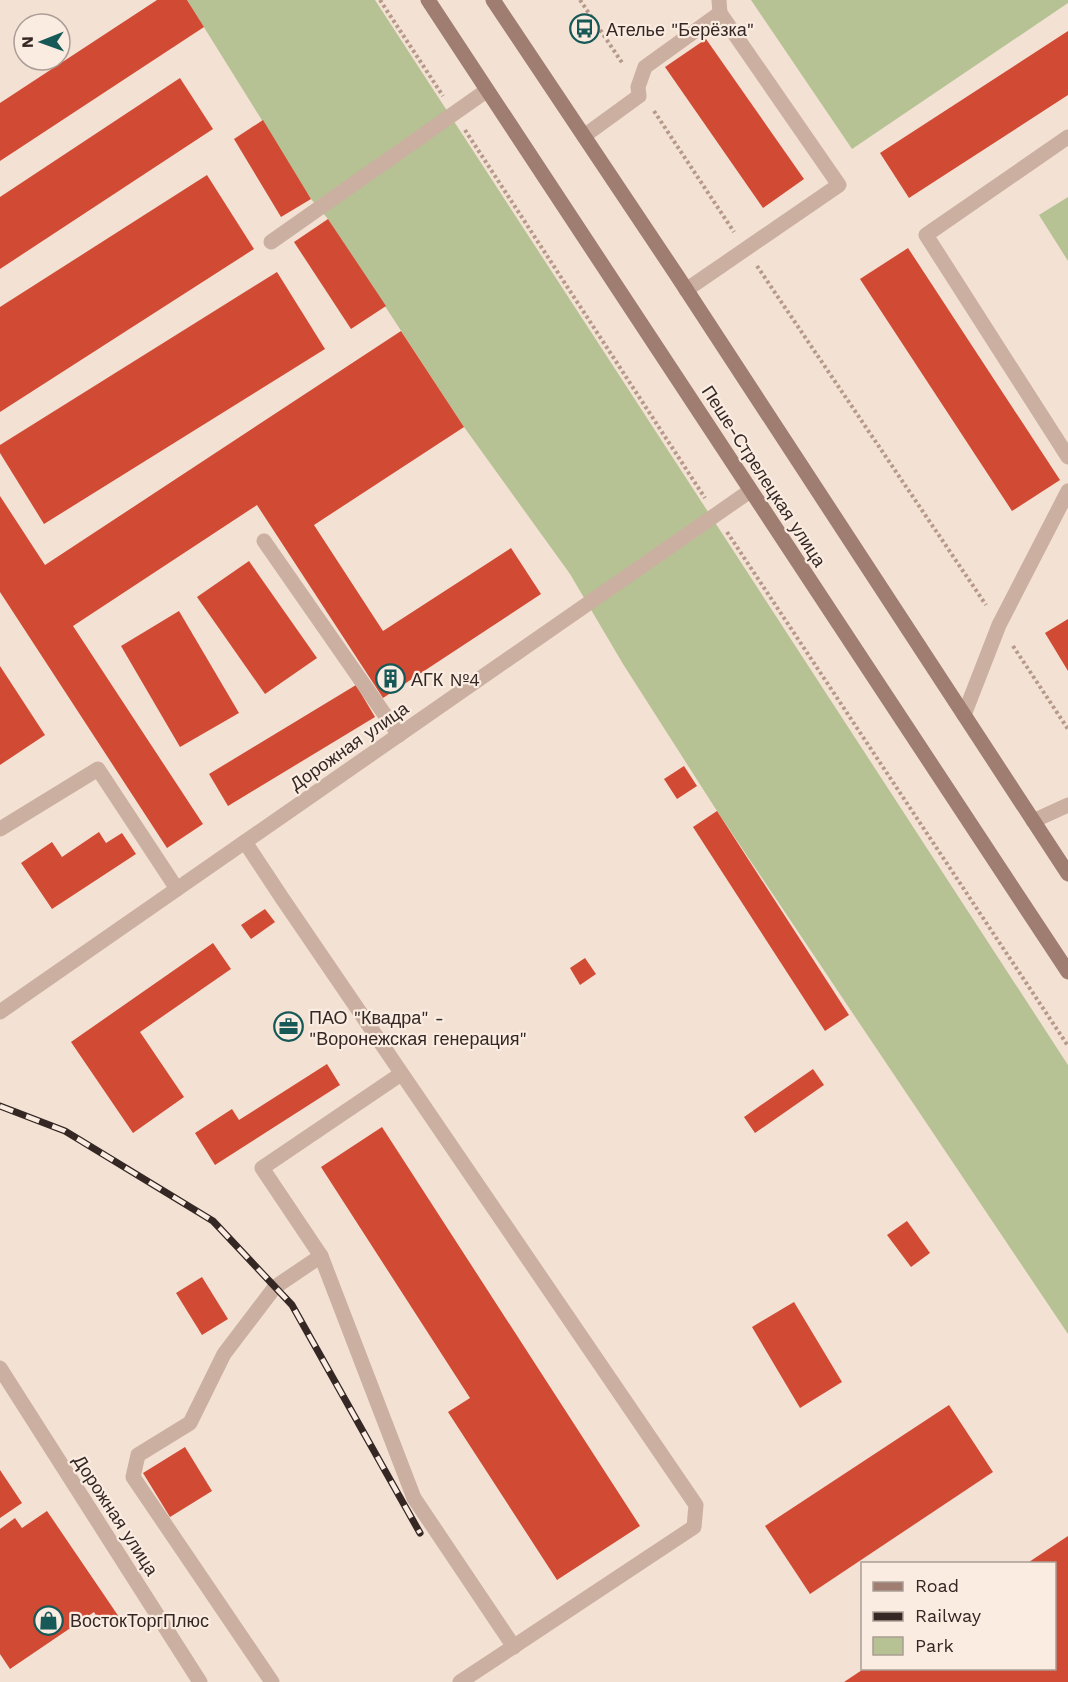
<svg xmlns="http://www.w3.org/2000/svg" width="1068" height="1682" viewBox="0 0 1068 1682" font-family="'Work Sans',sans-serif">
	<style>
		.green { fill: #b7c294 }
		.building { fill: #d14a34 }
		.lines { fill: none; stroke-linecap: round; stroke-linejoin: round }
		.path { stroke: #b7998a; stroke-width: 4; stroke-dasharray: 3 3; stroke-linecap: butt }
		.service { stroke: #cbafa0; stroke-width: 15 }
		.minor { stroke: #cbafa0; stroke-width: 15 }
		.secondary { stroke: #9f7d71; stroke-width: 15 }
		.rail-casing { stroke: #342724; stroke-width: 7 }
		.rail { stroke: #faece1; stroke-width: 4.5; stroke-dasharray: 14; stroke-linecap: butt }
		.labels { text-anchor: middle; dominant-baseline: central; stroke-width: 4.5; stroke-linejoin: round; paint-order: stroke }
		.poi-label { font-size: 18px; fill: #342724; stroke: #faece1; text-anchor: start }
		.street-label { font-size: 18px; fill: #342724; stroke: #faece1 }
	</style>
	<rect width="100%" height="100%" fill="#f3e1d4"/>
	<g class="green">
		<polygon points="187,0 375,0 1068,1065 1068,1334 717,811 623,664 570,574 464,427 328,219 311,199"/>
		<polygon points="751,0 1068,0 1068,3 852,149"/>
		<polygon points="1068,197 1068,261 1039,215"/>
	</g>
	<g class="building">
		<polygon points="157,0 187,0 204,27 0,161 0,103"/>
		<polygon points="1068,31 1068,95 909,198 880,153"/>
		<polygon points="706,39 804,179 763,208 665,67"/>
		<polygon points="180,78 213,129 0,269 0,197"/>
		<polygon points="263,120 311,199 281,217 234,139"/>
		<polygon points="207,175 254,249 0,412 0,307"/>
		<polygon points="328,219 386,306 351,329 294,242"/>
		<polygon points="908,248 1060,480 1012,511 860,279"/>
		<polygon points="277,272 325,349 44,524 0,453 0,445"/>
		<polygon points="401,331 464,427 314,525 383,631 511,548 541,594 383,698 257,505 73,626 203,824 167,848 0,592 0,496 45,565"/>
		<polygon points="249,561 317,658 265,694 197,597"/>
		<polygon points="179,611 239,713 180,747 121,646"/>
		<polygon points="1068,619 1068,671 1045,633"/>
		<polygon points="0,666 45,735 0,765"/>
		<polygon points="356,685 375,717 228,806 209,774"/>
		<polygon points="684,766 697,786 677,799 664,779"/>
		<polygon points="717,811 849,1015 825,1031 693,827"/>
		<polygon points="99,832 106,843 122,833 136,854 52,909 21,863 52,842 62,857"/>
		<polygon points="265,909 275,922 251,939 241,925"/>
		<polygon points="213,943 231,969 140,1032 184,1097 133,1133 71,1042"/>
		<polygon points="585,958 596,974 580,985 570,968"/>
		<polygon points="327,1064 340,1085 215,1165 195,1133 232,1109 239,1120"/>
		<polygon points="813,1069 824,1085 755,1133 744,1117"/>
		<polygon points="382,1127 640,1526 557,1580 448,1412 470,1398 321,1167"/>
		<polygon points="907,1221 930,1253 911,1267 887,1235"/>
		<polygon points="202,1277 228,1319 202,1335 176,1293"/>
		<polygon points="794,1302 842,1382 800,1408 752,1327"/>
		<polygon points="949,1405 993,1472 810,1594 765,1526"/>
		<polygon points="185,1447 212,1491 170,1517 143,1473"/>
		<polygon points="0,1470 22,1503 0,1518"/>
		<polygon points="47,1511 119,1617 104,1628 94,1612 10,1669 0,1654 0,1529 15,1518 22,1528"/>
		<polygon points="1068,1536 1068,1682 844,1682 865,1668 1054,1668 1054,1564 1026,1564"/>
	</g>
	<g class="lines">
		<g class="path">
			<polyline points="380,0 443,96"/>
			<polyline points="580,0 623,64"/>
			<polyline points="654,111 734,232"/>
			<polyline points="465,130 705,498"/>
			<polyline points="757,266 986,605"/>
			<polyline points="727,532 1068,1046"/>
			<polyline points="1013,646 1068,729"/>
		</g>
		<g class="service">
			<polyline points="584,136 639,96 638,87 645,67 720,13 719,0"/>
			<polyline points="1068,137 926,235 1068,457"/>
			<polyline points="271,242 486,91"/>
			<polyline points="686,290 839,185 720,13"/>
			<polyline points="264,541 399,735"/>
			<polyline points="964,715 999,625 1068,491"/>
			<polyline points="1033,821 1068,805"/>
			<polyline points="0,829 98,769 177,889"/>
			<polyline points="245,842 282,898 696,1505 694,1527 460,1682"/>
			<polyline points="401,1074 262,1168 321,1256 414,1498 514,1647"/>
			<polyline points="272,1682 133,1477 138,1455 190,1423 224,1354 275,1287 321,1256"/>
		</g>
		<g class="minor">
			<polyline points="0,1012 750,491"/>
			<polyline points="0,1368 200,1682"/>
		</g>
		<g class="secondary">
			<polyline points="428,0 1068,972"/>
			<polyline points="493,0 676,274 1068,874"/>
		</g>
		<defs>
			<polyline id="rail" points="0,1106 65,1131 213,1221 292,1305 420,1533"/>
		</defs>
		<use href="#rail" class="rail-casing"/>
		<use href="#rail" class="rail"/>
	</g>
	<defs>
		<symbol id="bus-ring" viewBox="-11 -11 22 22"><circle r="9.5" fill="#faece1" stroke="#165956" stroke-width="1.5"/><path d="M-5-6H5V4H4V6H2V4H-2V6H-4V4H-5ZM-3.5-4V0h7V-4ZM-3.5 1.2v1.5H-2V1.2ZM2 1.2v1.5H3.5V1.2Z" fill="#165956"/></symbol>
		<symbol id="building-ring" viewBox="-11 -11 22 22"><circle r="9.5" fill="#faece1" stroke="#165956" stroke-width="1.5"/><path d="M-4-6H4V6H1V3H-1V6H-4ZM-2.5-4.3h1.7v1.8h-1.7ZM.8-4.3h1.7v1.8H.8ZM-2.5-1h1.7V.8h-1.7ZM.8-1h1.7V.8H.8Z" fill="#165956"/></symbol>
		<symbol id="office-ring" viewBox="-11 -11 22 22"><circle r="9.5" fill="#faece1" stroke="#165956" stroke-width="1.5"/><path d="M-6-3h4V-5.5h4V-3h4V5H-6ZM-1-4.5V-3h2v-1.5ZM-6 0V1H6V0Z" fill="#165956"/></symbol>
		<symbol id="shop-ring" viewBox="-11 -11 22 22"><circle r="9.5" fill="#faece1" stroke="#165956" stroke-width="1.5"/><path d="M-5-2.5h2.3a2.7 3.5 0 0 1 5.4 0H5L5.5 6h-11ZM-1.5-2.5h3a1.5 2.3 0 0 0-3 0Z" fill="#165956"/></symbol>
	</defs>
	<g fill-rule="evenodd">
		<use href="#bus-ring" x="568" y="12" width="33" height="33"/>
		<use href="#building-ring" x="374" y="662" width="33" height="33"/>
		<use href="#office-ring" x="272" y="1010" width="33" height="33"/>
		<use href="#shop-ring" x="32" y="1604" width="33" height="33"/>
	</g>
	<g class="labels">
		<g class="poi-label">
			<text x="606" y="29">Ателье "Берёзка"</text>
			<text x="411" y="679">АГК №4</text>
			<text x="309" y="1017">ПАО "Квадра" -<tspan x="309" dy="21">"Воронежская генерация"</tspan></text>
			<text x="70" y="1620">ВостокТоргПлюс</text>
		</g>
		<g class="street-label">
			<text transform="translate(764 476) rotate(57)">Пеше-Стрелецкая улица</text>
			<text transform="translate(349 746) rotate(-35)">Дорожная улица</text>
			<text transform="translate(116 1515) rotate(57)">Дорожная улица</text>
		</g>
	</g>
	<rect x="861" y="1562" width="195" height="108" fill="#faece1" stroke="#ab9d95" stroke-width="1.5"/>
	<rect x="873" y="1582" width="30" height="9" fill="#9f7d71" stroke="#ab9d95" stroke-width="1.5"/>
	<text x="915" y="1592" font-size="18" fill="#342724">Road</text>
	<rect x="873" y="1612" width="30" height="9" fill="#342724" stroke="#ab9d95" stroke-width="1.5"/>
	<text x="915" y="1622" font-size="18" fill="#342724">Railway</text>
	<rect x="873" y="1637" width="30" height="18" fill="#b7c294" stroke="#ab9d95" stroke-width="1.5"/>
	<text x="915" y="1652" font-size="18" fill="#342724">Park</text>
	<g transform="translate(42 42) rotate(269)"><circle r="28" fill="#faece1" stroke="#ab9d95" stroke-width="1.5"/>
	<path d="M0-4.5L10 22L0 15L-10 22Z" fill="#165956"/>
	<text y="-9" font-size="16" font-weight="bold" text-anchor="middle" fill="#342724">N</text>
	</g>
</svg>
